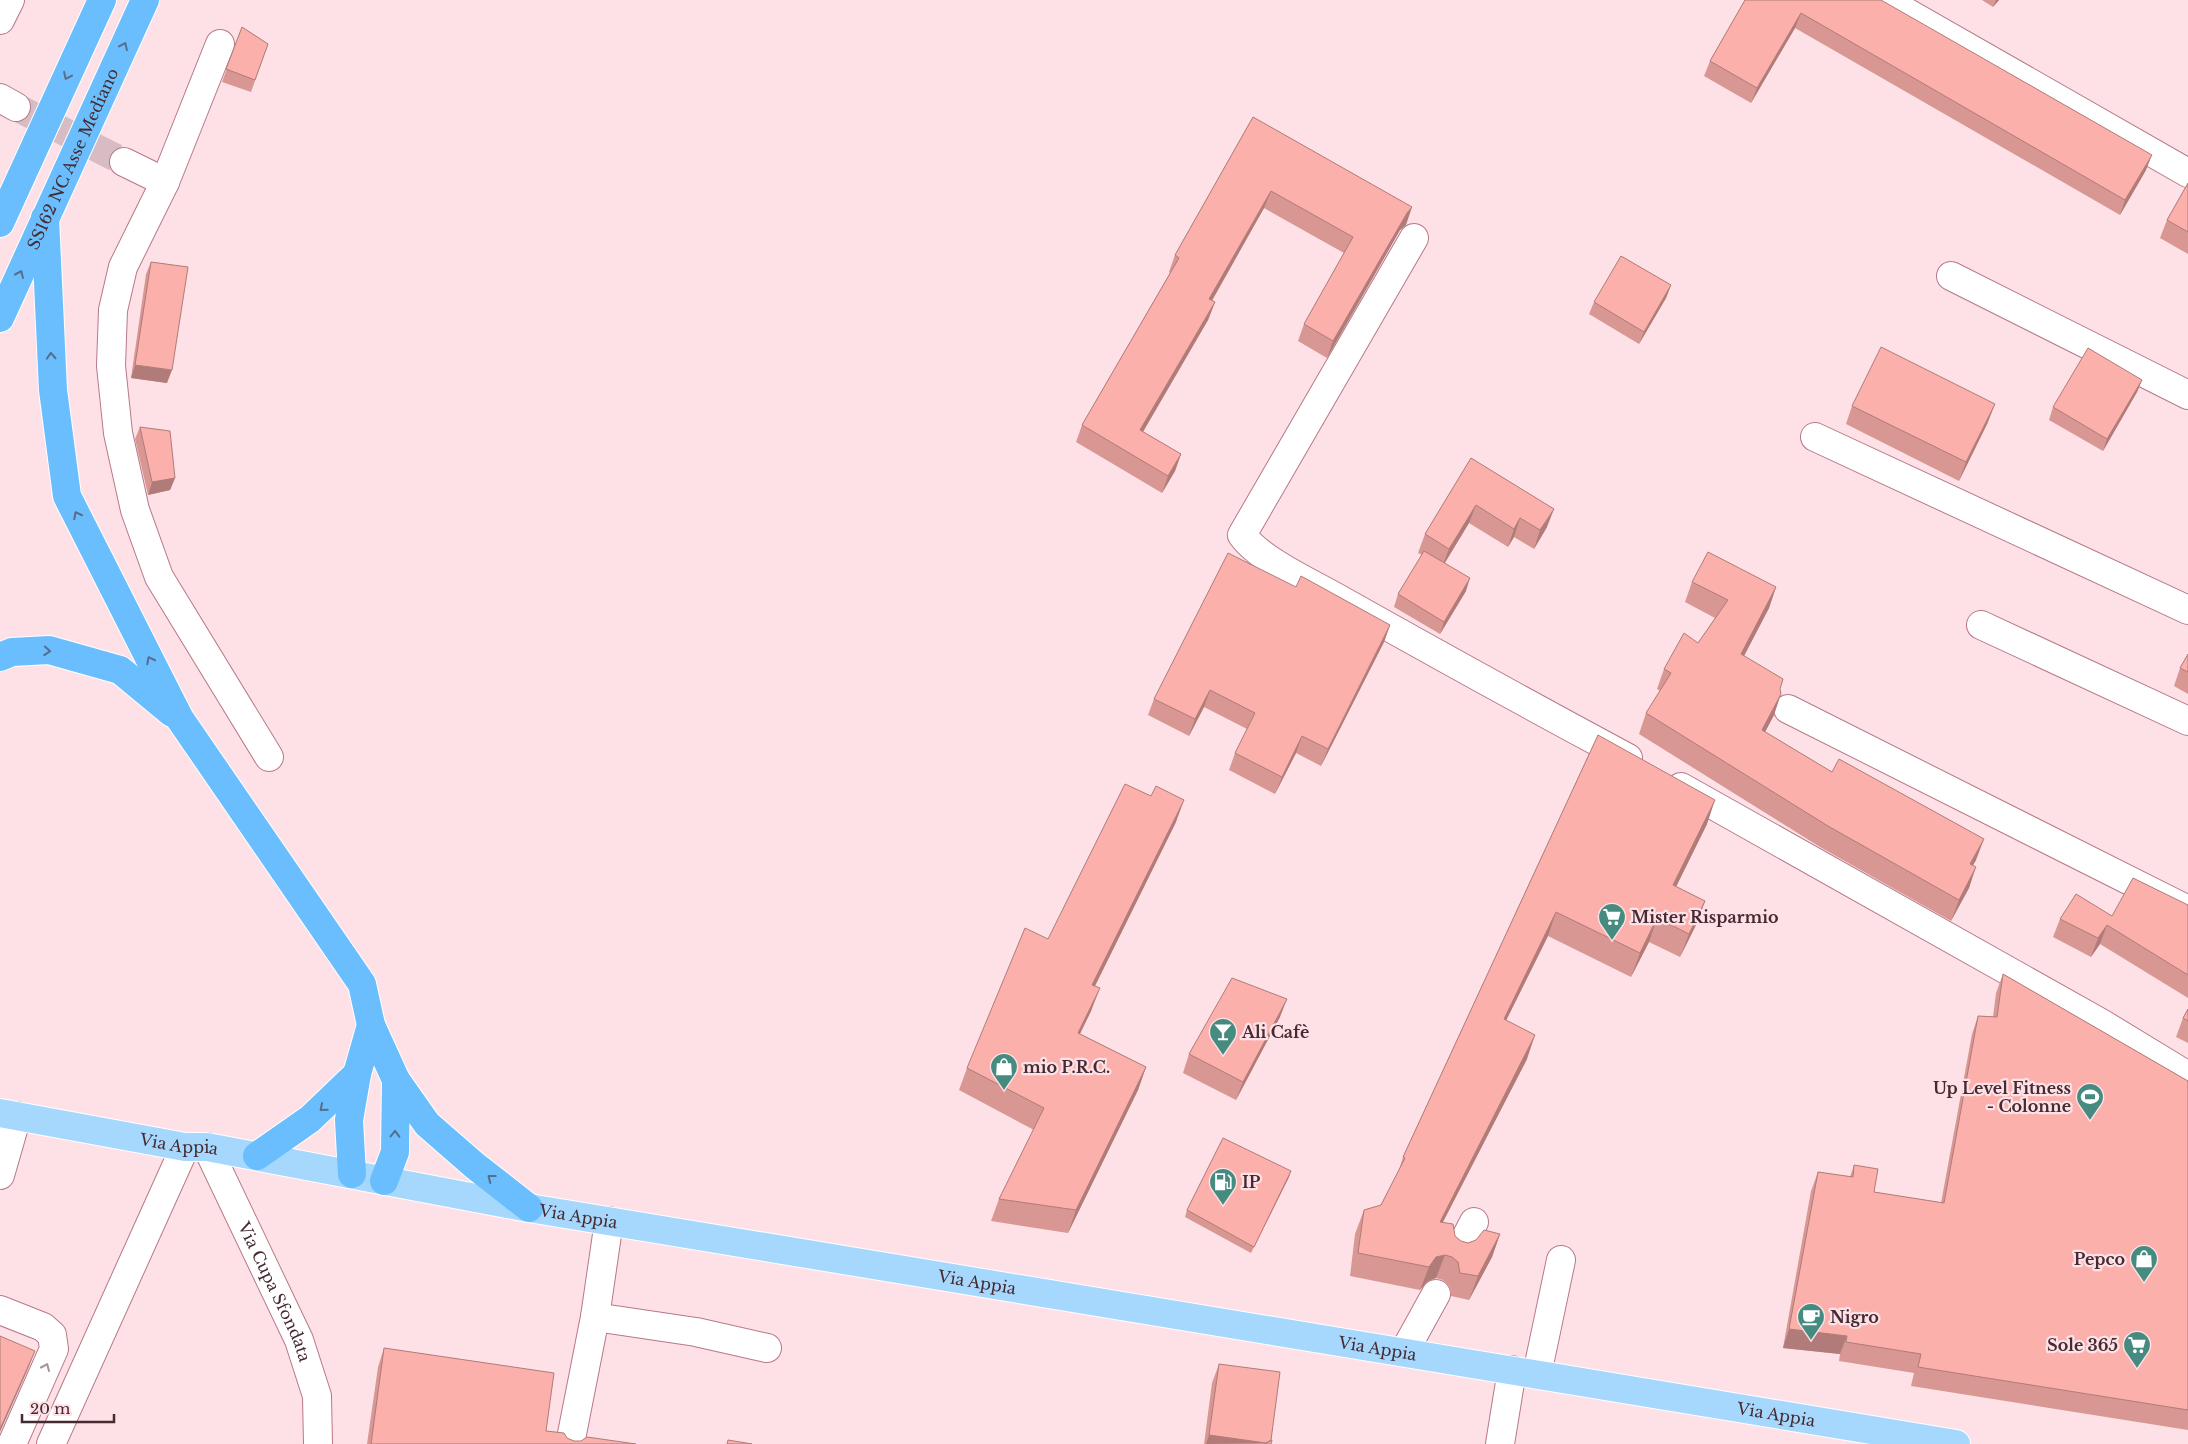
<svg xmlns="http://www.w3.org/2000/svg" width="2188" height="1444" viewBox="0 0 2188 1444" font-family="'Libre Baskerville',serif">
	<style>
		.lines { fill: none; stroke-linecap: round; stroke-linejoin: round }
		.minor-tunnel { stroke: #d8bcc3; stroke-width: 28; stroke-dasharray: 28 14; stroke-linecap: butt }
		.minor-casing { stroke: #b87888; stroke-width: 30 }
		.major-casing { stroke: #fff; stroke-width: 30 }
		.highway-casing { stroke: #fff; stroke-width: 30 }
		.minor { stroke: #fff; stroke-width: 28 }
		.major { stroke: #a6d8fe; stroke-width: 28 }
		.highway { stroke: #6bbefd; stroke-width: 28 }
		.wall { fill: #d89793 }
		.shaded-wall { fill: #b07b78 }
		.building { fill: #fbb0ab; stroke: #b07b78 }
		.oneway { stroke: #566d8d }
		.oneway2 { stroke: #a29498 }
		.labels { text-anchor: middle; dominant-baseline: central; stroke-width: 4.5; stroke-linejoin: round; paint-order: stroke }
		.street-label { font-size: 16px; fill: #452a31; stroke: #fde1e7 }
		.poi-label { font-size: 16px; font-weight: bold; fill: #452a31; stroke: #fde1e7; text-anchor: start }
	</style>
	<rect width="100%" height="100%" fill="#fde1e7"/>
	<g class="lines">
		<polyline class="minor-tunnel" points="16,107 124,162"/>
		<defs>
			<g id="minor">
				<polyline points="1885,0 2188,173"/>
				<polyline points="0,20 10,0"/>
				<polyline points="220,44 165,182 123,267 113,310 111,366 118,433 135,510 159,577 269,757"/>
				<polyline points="0,98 16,107"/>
				<polyline points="124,162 165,182"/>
				<path d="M1414 238 1242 535C1260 560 1311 583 1339 599 1435 653 1531 706 1628 758"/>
				<polyline points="1951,276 2188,395"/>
				<polyline points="1815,437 2188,610"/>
				<polyline points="1981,625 2188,721"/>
				<polyline points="1788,709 2188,910"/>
				<polyline points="1681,787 2101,1023 2188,1076"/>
				<path id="s1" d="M207 1147 299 1340 317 1396 318 1444"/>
				<polyline points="0,1175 17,1116"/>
				<polyline points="609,1221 595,1317 696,1332 767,1348"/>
				<polyline points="1459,1251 1474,1222"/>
				<polyline points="0,1310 43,1327 52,1335 54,1349 12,1444"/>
				<polyline points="1404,1352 1436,1294"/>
				<polyline points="1537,1374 1561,1260"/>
				<polyline points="51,1444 185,1147"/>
				<polyline points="570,1444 595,1317"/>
				<polyline points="1500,1444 1512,1370"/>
			</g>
			<g id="major">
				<path id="s2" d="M0 1113 185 1147H207L529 1208 1956 1444"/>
			</g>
			<g id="highway">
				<polyline points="45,218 53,390 67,496 180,719 362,984 371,1025 396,1080 427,1124 474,1165 529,1208"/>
				<polyline points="0,223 102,0"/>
				<path id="s3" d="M0 318 145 0"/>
				<polyline points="0,657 12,652 49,650 120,670 172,713"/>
				<polyline points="257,1156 310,1119 357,1074"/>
				<polyline points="352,1174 349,1120 357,1074 371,1025"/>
				<polyline points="384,1181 395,1152 396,1080"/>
			</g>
		</defs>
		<use href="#minor" class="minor-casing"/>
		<use href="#major" class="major-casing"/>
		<use href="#highway" class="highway-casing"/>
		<use href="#minor" class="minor"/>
		<use href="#major" class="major"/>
		<use href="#highway" class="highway"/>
	</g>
	<g class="wall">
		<polygon points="1745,0 1881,0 2146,170 2120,215 1795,28 1751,103 1704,76 1710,61"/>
		<polygon points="1982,0 1999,0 1993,7"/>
		<polygon points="242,27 268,44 251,92 222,82"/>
		<polygon points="1253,117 1406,225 1400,230 1327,358 1298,341 1304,324 1344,253 1264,208 1212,301 1215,302 1208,320 1143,432 1181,454 1175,471 1162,493 1076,442 1082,425 1170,273 1169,272 1175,255"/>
		<polygon points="2188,183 2188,254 2160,238 2167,220"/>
		<polygon points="151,262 167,383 131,378 146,274"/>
		<polygon points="1671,285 1666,298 1639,344 1589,314 1594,302"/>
		<polygon points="2142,380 2137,392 2103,451 2049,420 2053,407"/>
		<polygon points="1852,406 1988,422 1959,481 1846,424"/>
		<polygon points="140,427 175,478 170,490 148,495 135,439"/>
		<polygon points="1471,458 1547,527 1534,549 1514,537 1508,547 1469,523 1445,563 1466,591 1440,634 1394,607 1398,594 1422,555 1418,553 1425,534"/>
		<polygon points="1692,582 1776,587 1769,608 1744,656 1780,689 1774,715 1765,732 1976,860 1973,865 1969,888 1951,921 1820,847 1639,734 1646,713 1660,691 1657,689 1664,669 1698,643 1715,618 1685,602"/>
		<polygon points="1296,587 1390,625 1384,642 1321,766 1296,753 1275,794 1229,770 1235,753 1247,729 1204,707 1189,736 1148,715 1154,699"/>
		<polygon points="2188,654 2188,694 2174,686 2180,668"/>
		<polygon points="1598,735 1707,824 1676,887 1705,901 1696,925 1680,957 1649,942 1631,977 1548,936 1506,1020 1527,1059 1443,1222 1455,1236 1461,1241 1468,1243 1500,1234 1492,1257 1469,1300 1451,1296 1449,1286 1443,1280 1436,1278 1428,1281 1420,1290 1350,1276 1355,1234 1364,1210 1381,1205 1399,1170 1403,1157"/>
		<polygon points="1176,822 1095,986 1091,1011 1080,1034 1146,1067 1138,1090 1068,1233 991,1221 999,1199 1034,1130 959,1090 967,1068"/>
		<polygon points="2188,905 2188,998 2100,944 2091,957 2053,937 2060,919 2112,916"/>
		<polygon points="2003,974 2188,1081 2188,1430 1911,1386 1914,1373 1839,1361 1840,1354 1783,1348 1811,1191 1818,1172 1850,1177 1854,1165 1874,1192 1941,1203 1972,1034 1978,1016 1993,1017 1996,993"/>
		<polygon points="2188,1009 2188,1043 2176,1037 2183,1018"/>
		<polygon points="1280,1017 1236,1100 1183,1073 1189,1054"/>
		<polygon points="1289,1177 1251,1253 1185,1217 1187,1210"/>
		<polygon points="384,1348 546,1431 574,1441 636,1444 367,1444 378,1367"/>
		<polygon points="1219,1364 1271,1440 1271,1444 1204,1444 1212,1383"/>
	</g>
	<g class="shaded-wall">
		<polygon points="1996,0 1999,0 1993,7"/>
		<polygon points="1801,13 1795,28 1751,103 1757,88"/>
		<polygon points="2152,155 2146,170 2120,215 2125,200"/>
		<polygon points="1271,191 1264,208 1203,316 1209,299"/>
		<polygon points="1412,207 1406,225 1400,230 1327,358 1333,341 1407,213"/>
		<polygon points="1671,285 1666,298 1639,344 1644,332"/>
		<polygon points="1215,302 1208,320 1134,447 1140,430"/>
		<polygon points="135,365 172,370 167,383 131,378"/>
		<polygon points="2142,380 2137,392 2103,451 2107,439"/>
		<polygon points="1995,404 1988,422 1959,481 1966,462"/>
		<polygon points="1181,454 1175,471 1162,493 1168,476"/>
		<polygon points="175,478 170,490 148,495 152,482"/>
		<polygon points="1476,505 1469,523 1442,567 1449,549"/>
		<polygon points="1554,509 1547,527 1534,549 1540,530"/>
		<polygon points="1520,518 1514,537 1508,547 1514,529"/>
		<polygon points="1470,578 1466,591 1440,634 1444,622"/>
		<polygon points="1776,587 1769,608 1734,675 1741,654"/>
		<polygon points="1390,625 1384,642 1321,766 1328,749"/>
		<polygon points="1210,690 1204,707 1189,736 1195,719"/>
		<polygon points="1781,694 1774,715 1755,751 1762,730"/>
		<polygon points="1302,736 1296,753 1275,794 1282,777"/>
		<polygon points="1184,800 1176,822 1084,1008 1092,985"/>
		<polygon points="1715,800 1707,824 1665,909 1673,885"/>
		<polygon points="1984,839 1976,860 1962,884 1970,864"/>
		<polygon points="1976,867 1969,888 1951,921 1959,900"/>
		<polygon points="1705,901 1696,925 1680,957 1689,934"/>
		<polygon points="1556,912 1548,936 1495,1043 1504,1019"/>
		<polygon points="1657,918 1649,942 1631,977 1640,953"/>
		<polygon points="2107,925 2100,944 2091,957 2098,938"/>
		<polygon points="1100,988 1091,1011 1069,1056 1078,1033"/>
		<polygon points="1287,999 1280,1017 1236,1100 1243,1082"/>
		<polygon points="1535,1035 1527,1059 1431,1245 1440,1222"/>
		<polygon points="1146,1067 1138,1090 1068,1233 1076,1210"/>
		<polygon points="1291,1171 1289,1177 1251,1253 1254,1247"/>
		<polygon points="1500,1234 1492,1257 1469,1300 1478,1276"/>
		<polygon points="1445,1255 1436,1278 1428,1281 1420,1290 1429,1267 1436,1257"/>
		<polygon points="1789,1329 1847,1336 1840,1354 1783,1348"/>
		<polygon points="35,1351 28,1369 0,1432 0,1429"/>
		<polygon points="1209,1435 1270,1443 1206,1444"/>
	</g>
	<g class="building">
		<polygon points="1745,0 1881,0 2152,155 2125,200 1801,13 1757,88 1710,61"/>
		<polygon points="242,27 268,44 255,80 226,69"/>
		<polygon points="1253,117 1412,207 1407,213 1333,341 1304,324 1353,237 1271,191 1209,299 1215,302 1140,430 1181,454 1168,476 1082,425 1179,258 1175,255"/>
		<polygon points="2188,183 2188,232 2167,220"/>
		<polygon points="1621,256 1671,285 1644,332 1594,302"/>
		<polygon points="151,262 188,267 172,370 135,365"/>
		<polygon points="1881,347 1995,404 1966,462 1852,406"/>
		<polygon points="2088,348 2142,380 2107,439 2053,407"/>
		<polygon points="140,427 170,431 175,478 152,482"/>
		<polygon points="1471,458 1554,509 1540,530 1520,518 1514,529 1476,505 1449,549 1425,534"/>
		<polygon points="1424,551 1470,578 1444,622 1398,594"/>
		<polygon points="1708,552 1776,587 1741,654 1783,679 1780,689 1781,694 1762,730 1832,772 1839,759 1984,839 1970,864 1976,867 1959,900 1828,826 1646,713 1671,673 1664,669 1684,633 1698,643 1728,600 1692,582"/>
		<polygon points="1228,553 1296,587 1301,576 1390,625 1328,749 1302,736 1282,777 1235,753 1255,713 1210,690 1195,719 1154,699"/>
		<polygon points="2188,654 2188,672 2180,668"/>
		<polygon points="1598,735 1715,800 1673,885 1705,901 1689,934 1657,918 1640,953 1556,912 1504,1019 1535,1035 1440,1222 1453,1224 1455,1236 1461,1241 1468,1243 1476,1240 1484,1230 1500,1234 1478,1276 1460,1273 1458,1262 1452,1257 1445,1255 1436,1257 1429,1267 1358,1253 1364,1210 1381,1205 1405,1158 1403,1157"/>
		<polygon points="1125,784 1151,796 1156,786 1184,800 1092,985 1100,988 1078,1033 1146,1067 1076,1210 999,1199 1044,1108 967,1068 1025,928 1048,939"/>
		<polygon points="2133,878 2188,905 2188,975 2107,925 2098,938 2060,919 2076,894 2112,916"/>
		<polygon points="2003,974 2188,1081 2188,1410 1918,1367 1921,1354 1846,1342 1847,1336 1789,1329 1818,1172 1853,1177 1854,1165 1878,1169 1874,1192 1944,1203 1978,1016 1997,1017"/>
		<polygon points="1232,978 1287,999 1243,1082 1189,1054"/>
		<polygon points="2188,1009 2188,1021 2183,1018"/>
		<polygon points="1223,1138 1291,1171 1254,1247 1187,1210"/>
		<polygon points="0,1336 35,1351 0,1429"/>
		<polygon points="384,1348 554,1373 546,1431 564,1433 567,1438 574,1441 581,1441 587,1437 636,1444 371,1444"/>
		<polygon points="1219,1364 1280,1372 1271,1440 1266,1443 1209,1435"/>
		<polygon points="728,1440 752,1444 727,1444"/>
		<polygon points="1272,1440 1271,1444 1265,1444"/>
	</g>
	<defs><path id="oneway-chevron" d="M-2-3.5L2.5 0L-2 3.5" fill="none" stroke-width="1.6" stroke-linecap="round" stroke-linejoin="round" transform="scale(1.25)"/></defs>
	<g class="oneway">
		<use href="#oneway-chevron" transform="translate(124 46) rotate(-65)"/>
		<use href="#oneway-chevron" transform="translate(67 76) rotate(115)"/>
		<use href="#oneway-chevron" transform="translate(20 274) rotate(-66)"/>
		<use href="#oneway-chevron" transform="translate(51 356) rotate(-93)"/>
		<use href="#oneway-chevron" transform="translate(77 515) rotate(-117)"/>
		<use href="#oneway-chevron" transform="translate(47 651) rotate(4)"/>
		<use href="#oneway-chevron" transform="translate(150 660) rotate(-117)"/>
		<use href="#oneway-chevron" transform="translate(323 1108) rotate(139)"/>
		<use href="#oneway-chevron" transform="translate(395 1134) rotate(-89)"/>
		<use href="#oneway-chevron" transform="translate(491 1178) rotate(-142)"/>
	</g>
	<use class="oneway2" href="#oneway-chevron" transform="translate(46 1367) rotate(-66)"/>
	<defs>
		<symbol id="supermarket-pin" viewBox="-11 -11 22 30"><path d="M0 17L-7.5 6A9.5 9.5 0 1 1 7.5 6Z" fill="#458b80" stroke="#fde1e7"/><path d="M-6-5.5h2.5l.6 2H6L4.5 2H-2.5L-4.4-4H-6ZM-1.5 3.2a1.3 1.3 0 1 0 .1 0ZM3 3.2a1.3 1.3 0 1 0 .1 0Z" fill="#fff"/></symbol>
		<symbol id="bar-pin" viewBox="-11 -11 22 30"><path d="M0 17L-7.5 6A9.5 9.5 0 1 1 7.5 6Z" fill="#458b80" stroke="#fde1e7"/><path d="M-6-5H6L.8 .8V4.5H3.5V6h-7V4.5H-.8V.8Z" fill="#fff"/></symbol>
		<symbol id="shop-pin" viewBox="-11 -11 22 30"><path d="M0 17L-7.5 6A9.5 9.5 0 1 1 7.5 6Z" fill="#458b80" stroke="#fde1e7"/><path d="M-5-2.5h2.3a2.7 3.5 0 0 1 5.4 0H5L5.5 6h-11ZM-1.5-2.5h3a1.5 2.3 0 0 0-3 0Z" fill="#fff"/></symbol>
		<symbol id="stadium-pin" viewBox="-11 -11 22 30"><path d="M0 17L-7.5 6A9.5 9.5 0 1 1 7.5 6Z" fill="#458b80" stroke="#fde1e7"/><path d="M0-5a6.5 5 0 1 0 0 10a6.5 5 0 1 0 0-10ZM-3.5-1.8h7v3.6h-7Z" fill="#fff"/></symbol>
		<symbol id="fuel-pin" viewBox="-11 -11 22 30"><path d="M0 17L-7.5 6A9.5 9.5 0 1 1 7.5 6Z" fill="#458b80" stroke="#fde1e7"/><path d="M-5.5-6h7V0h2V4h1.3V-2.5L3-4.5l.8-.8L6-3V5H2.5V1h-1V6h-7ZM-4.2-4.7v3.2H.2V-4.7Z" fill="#fff"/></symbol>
		<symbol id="cafe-pin" viewBox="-11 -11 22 30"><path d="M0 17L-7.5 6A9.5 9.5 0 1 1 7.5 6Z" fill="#458b80" stroke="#fde1e7"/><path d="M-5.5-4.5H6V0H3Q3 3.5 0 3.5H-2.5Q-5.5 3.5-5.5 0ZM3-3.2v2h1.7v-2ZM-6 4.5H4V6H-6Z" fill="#fff"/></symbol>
	</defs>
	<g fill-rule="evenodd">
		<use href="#supermarket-pin" x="1596" y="901" width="32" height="43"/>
		<use href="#bar-pin" x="1207" y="1016" width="32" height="43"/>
		<use href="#shop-pin" x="988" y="1051" width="32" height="43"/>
		<use href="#stadium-pin" x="2074" y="1081" width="32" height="43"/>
		<use href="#fuel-pin" x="1207" y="1166" width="32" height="43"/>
		<use href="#shop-pin" x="2128" y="1243" width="32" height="43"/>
		<use href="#cafe-pin" x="1795" y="1301" width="32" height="43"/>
		<use href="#supermarket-pin" x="2121" y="1329" width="32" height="43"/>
	</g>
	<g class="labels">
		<g class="street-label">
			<text stroke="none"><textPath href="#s3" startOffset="175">SS162 NC Asse Mediano</textPath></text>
			<text stroke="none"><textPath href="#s2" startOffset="182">Via Appia</textPath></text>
			<text stroke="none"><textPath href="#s2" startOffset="588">Via Appia</textPath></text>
			<text stroke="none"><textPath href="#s2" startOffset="992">Via Appia</textPath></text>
			<text stroke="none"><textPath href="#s1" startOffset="160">Via Cupa Sfondata</textPath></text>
			<text stroke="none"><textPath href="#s2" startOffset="1398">Via Appia</textPath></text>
			<text stroke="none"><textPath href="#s2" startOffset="1802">Via Appia</textPath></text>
		</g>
		<g class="poi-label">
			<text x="1631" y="917">Mister Risparmio</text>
			<text x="1242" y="1032">Ali Cafè</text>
			<text x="1023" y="1067">mio P.R.C.</text>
			<text x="2071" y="1088" text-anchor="end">Up Level Fitness<tspan x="2071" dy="18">- Colonne</tspan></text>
			<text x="1242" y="1182">IP</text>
			<text x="2125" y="1259" text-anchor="end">Pepco</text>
			<text x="1830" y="1317">Nigro</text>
			<text x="2118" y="1345" text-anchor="end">Sole 365</text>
		</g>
	</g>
	<path d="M22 1414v8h92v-8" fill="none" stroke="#452a31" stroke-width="2.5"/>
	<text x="30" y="1414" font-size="15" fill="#452a31" stroke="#fde1e7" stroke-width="4" paint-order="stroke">20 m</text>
</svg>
